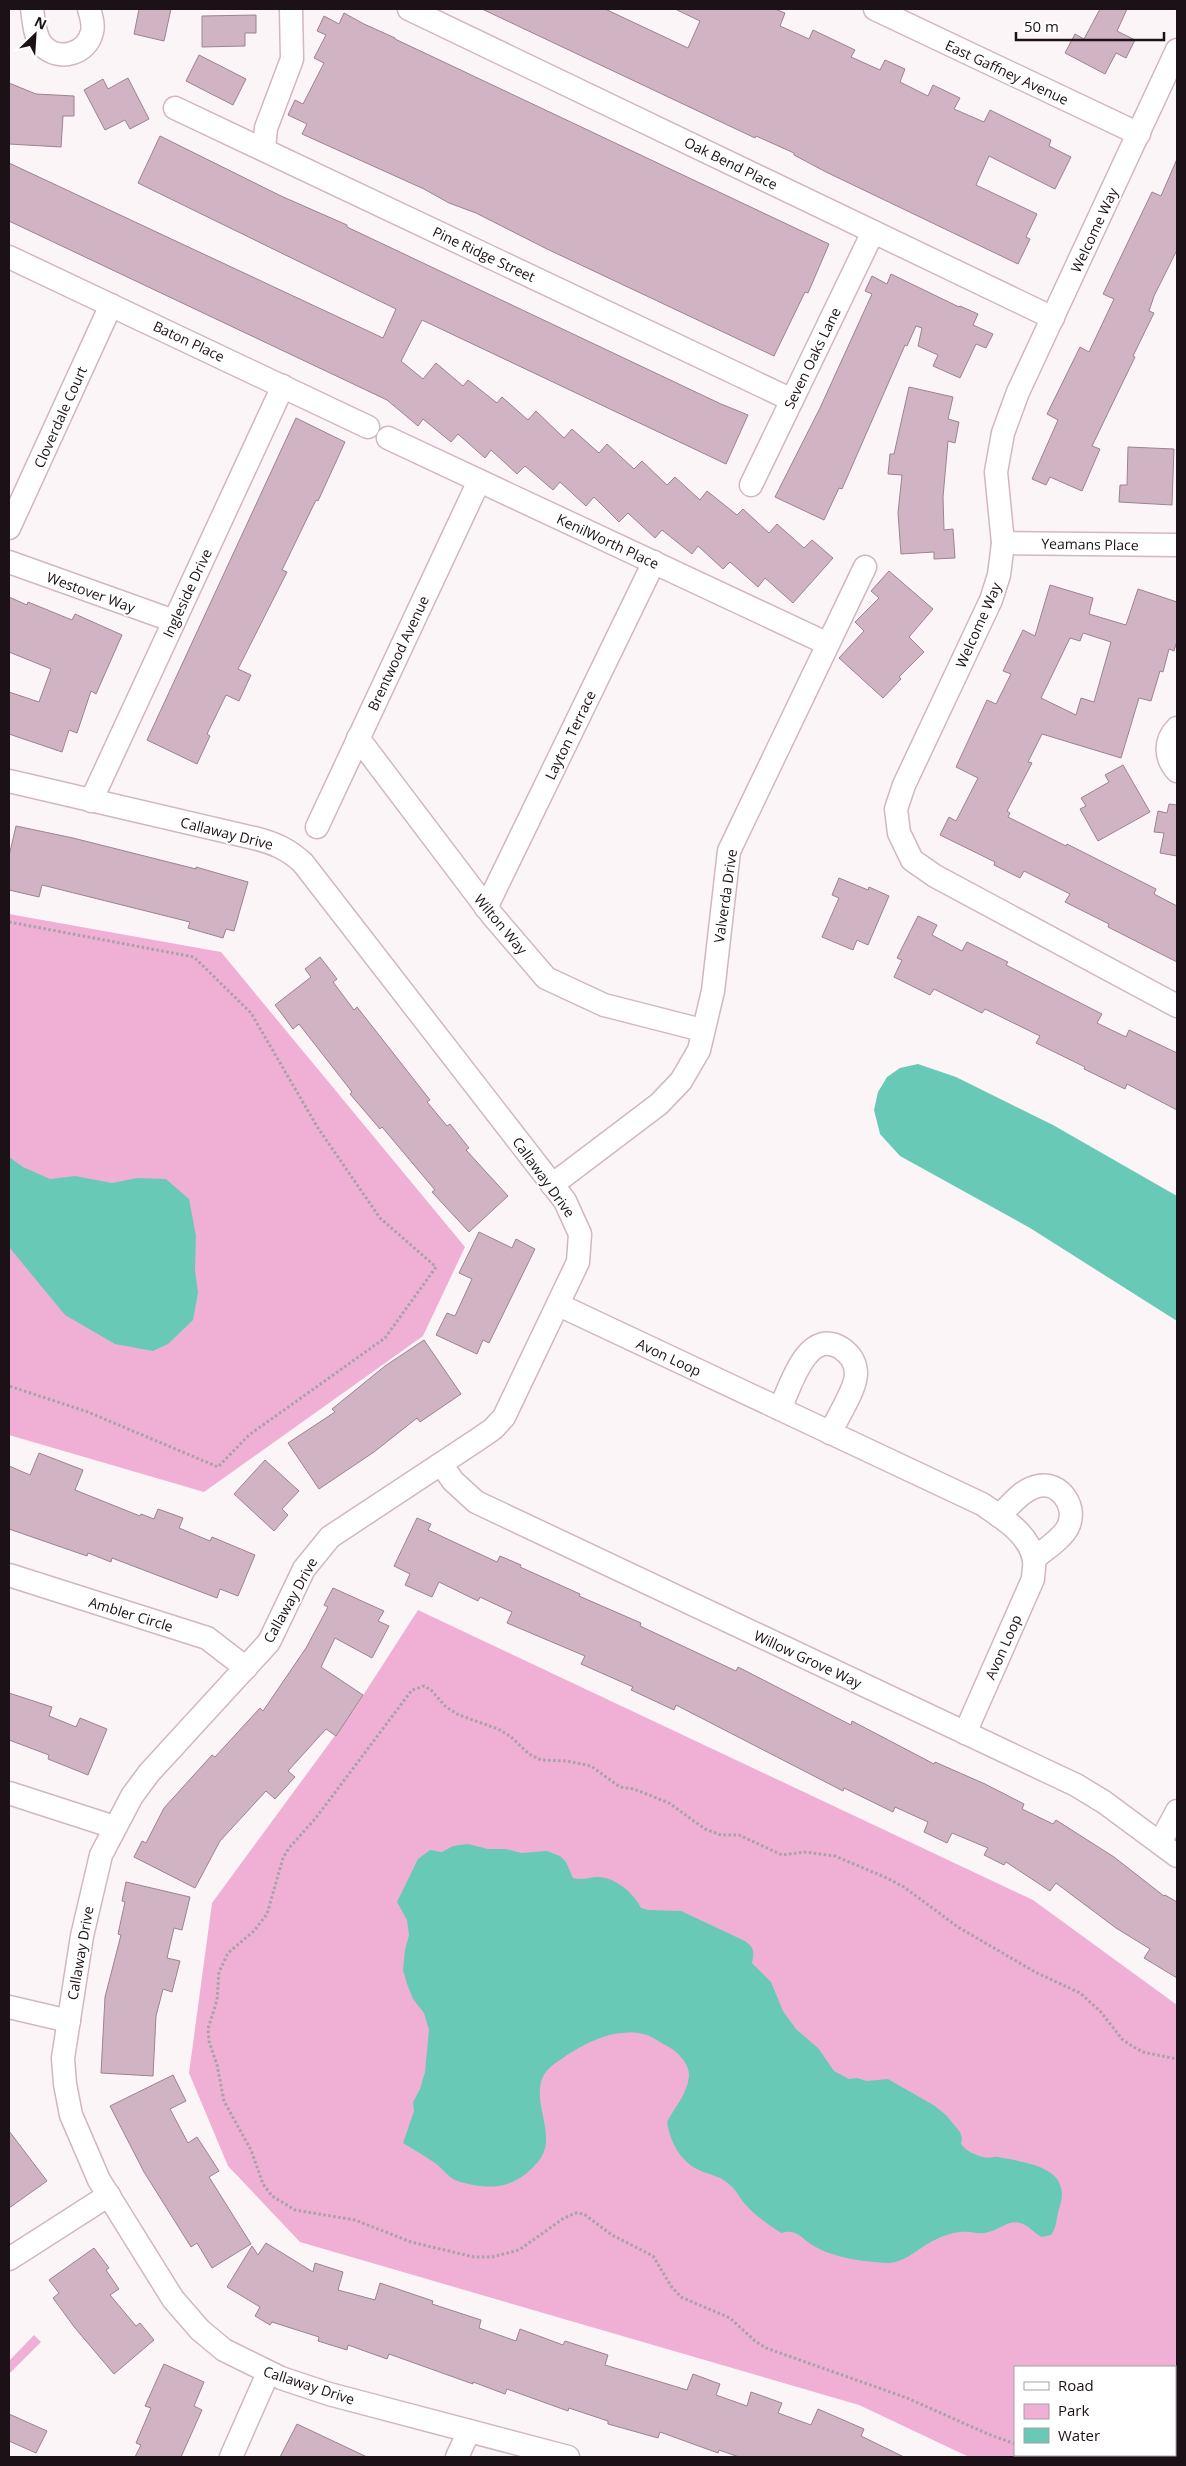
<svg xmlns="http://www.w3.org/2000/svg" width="1186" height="2466" viewBox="0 0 1186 2466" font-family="'Open Sans',sans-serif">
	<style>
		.green { fill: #f0b0d6; fill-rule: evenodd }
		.water { fill: #68cab6 }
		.building { fill: #d0b4c4; stroke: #9d8291; fill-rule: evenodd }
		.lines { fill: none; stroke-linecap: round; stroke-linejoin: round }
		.street-casing { stroke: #d2b6c6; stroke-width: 25 }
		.path { stroke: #a8a1a5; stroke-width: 3; stroke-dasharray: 2.5 2.5; stroke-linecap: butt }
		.street { stroke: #fff; stroke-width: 22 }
		.labels { text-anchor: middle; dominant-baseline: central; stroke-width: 4; stroke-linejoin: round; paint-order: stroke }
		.street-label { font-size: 14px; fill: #1b1117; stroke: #fff }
	</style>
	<rect width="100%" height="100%" fill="#fbf5f8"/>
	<g class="green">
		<polygon points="9,914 221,952 465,1247 423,1336 204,1492 9,1435"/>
		<path d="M418 1610 1033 1900 1177 2005V2457H969L859 2405 300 2242 228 2166 189 2073 212 1903 353 1711ZM1015 2367H1175V2455H1015Z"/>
		<polygon points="34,2335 41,2342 9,2374 9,2361"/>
	</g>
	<g class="water">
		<polygon points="918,1064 956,1077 1053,1125 1177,1196 1177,1321 1030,1228 900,1156 880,1134 874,1110 878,1092 887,1077 900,1068"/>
		<polygon points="9,1157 23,1167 50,1179 75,1176 112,1183 137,1178 166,1179 189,1199 196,1236 195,1270 198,1293 193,1320 168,1344 153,1351 115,1344 65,1315 9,1247"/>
		<path d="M468 1844 488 1849H506L521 1853 547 1851 560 1856 566 1862 573 1878C582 1880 587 1878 596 1877 614 1876 634 1893 641 1908L648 1910 681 1911 745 1941C755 1948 754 1952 752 1963L771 1982 783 2011 796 2029 818 2048 834 2071 849 2079 857 2078 867 2081 888 2079 935 2106 947 2116 960 2132 962 2138 961 2144C966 2151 975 2155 983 2157 988 2159 993 2156 998 2157 1028 2163 1074 2167 1059 2209 1056 2219 1057 2227 1051 2235L1042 2237C1033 2233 1029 2225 1020 2223 1009 2220 1002 2228 992 2231 978 2236 974 2231 962 2232 951 2232 938 2238 929 2243 917 2250 903 2263 888 2263 865 2262 834 2258 814 2246 801 2239 798 2228 781 2233 768 2224 755 2216 745 2204 740 2199 737 2191 731 2186 723 2177 711 2175 701 2171 681 2163 670 2142 667 2122 675 2107 688 2093 689 2075 689 2063 677 2051 667 2046 661 2043 654 2038 647 2035 617 2026 584 2043 560 2060 553 2064 545 2071 542 2079 532 2108 561 2140 535 2165 527 2174 519 2180 507 2184 492 2189 471 2186 455 2180 448 2177 442 2168 435 2163 425 2156 414 2150 403 2143L414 2111 413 2102 420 2089 425 2072 429 2030 424 2013 413 1999 407 1984 403 1970 405 1950 409 1935 407 1920 397 1902 418 1859 430 1850 442 1852 453 1846Z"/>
	</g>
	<g class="building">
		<polygon points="139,9 171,9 164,41 134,34"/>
		<polygon points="482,9 605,9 688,48 700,21 675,9 775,9 785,13 780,26 809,39 813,30 855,50 851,57 880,70 885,60 905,69 900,82 928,96 933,85 960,98 954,109 984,122 990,110 1051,140 1049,146 1071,157 1055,189 989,156 976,185 1037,214 1026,237 1030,239 1018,264 826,172 794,155 794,153 756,136 755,138"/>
		<polygon points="1100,9 1127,9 1117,31 1135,40 1126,58 1116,53 1105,74 1065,53 1075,34 1084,39"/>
		<polygon points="344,13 364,24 395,38 395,39 829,244 808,293 805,292 774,356 547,249 476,213 449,203 424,189 302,134 307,124 288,115 295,100 303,104 324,63 314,58 326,35 317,31 324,16 339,24"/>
		<polygon points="256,15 256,33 245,33 245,46 202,47 202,16"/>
		<polygon points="199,55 246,79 233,105 186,81"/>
		<polygon points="128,78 149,119 130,129 125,120 105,130 84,90 103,79 108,89"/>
		<polygon points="9,83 36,94 74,96 74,116 63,116 61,147 9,144"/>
		<polygon points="160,136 281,196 347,225 347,227 721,404 748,415 726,464 422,320 401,361 423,379 436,363 463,386 468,380 497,403 502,397 528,420 536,411 564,438 572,429 599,453 607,444 634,469 642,461 667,485 675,477 700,500 707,491 737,515 743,509 769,533 777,524 804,548 812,540 833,558 793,603 765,578 758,587 730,562 723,569 698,546 692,554 662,530 655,538 628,513 619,522 594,497 586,506 560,482 553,490 525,466 517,474 491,450 485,458 458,434 451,442 423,419 418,426 387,400 9,221 9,163 383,338 396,309 138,183"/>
		<polygon points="1177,159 1177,250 1154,296 1149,311 1154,313 1133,356 1135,357 1092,446 1100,449 1082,491 1050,477 1046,485 1032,479 1058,420 1047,414 1080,347 1089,352 1114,299 1103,294 1152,192 1161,196"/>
		<polygon points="891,274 959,307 960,306 978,314 973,325 993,334 986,348 976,344 960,378 933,366 938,355 918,346 922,328 916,326 907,346 905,345 842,489 839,488 824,520 775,497 820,408 872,294 865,291 872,276 887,284"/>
		<polygon points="909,387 953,397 948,419 959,422 955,443 948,441 943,497 944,530 953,529 955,558 934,559 934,552 901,554 898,513 902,475 888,474 890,454 894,454"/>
		<polygon points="296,418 345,442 318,501 316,500 282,570 287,572 238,669 251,675 239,701 226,695 207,734 210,736 197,764 147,740"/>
		<polygon points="1128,447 1174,449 1172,505 1119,502 1120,485 1127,485"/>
		<polygon points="889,571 933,609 909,637 924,652 899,677 901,679 883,698 839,658 864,631 855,622 879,598 871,591"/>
		<path d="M1050 585 1093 598 1089 614 1126 625 1138 589 1177 602V641L1174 651 1169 649 1163 672 1160 671 1151 701 1139 698 1121 758 1042 734 1028 762 1032 763 1007 811 1010 813 1008 817 1066 846 1067 844 1156 889 1154 894 1177 906V962L1108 927 1109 924 1065 902 1070 894 1024 871 1020 878 994 865 995 862 940 835 949 817 956 821 978 778 956 767 987 700 996 704 1011 674 1003 671 1023 630 1035 636ZM1083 633 1111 642 1094 702 1081 698 1076 715 1041 698 1070 638 1080 641Z"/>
		<polygon points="9,597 27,605 28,602 72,620 75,614 122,635 96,694 91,691 77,733 69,730 62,752 9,734 9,692 39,702 51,669 9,652"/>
		<polygon points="1123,765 1150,812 1098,841 1080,809 1086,806 1081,798 1109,782 1105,775"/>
		<polygon points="1169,804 1177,805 1177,856 1160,853 1164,833 1154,832 1158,811 1167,813"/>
		<polygon points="16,826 73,838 196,869 196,867 248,882 234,931 226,929 223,938 188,928 190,922 42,885 39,897 9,890 9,856"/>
		<polygon points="839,878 868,890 869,887 889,896 868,945 857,940 853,950 822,937 839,898 832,895"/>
		<polygon points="918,916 937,925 932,935 962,951 967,942 1008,962 1006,965 1102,1014 1097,1023 1126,1037 1129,1030 1177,1053 1177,1110 1127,1084 1125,1089 1084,1069 1085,1067 1036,1043 1040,1036 985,1009 982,1013 934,989 930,995 894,977 902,960 897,958"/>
		<polygon points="320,957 337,979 333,982 354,1010 357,1007 430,1100 427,1102 447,1126 450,1124 469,1148 466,1150 508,1196 469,1232 432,1192 435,1190 382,1127 380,1129 350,1094 352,1092 299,1024 293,1029 275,1005 311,977 305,969"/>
		<polygon points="479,1232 512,1248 516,1239 535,1249 489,1343 483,1340 477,1354 436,1335 447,1313 455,1316 472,1279 459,1273"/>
		<polygon points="424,1340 461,1394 420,1422 417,1418 374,1452 319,1489 288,1443 335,1412 332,1409 385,1366"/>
		<polygon points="39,1453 83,1470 75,1490 140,1516 141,1514 154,1519 158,1509 183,1518 179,1528 210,1541 212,1537 255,1555 238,1596 220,1589 217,1598 112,1558 111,1562 88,1553 87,1556 9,1529 9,1466 30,1475"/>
		<polygon points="265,1460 299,1491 282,1509 288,1515 274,1531 234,1494"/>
		<polygon points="417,1518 431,1524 428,1530 497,1562 500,1556 521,1565 520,1567 580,1594 579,1596 641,1623 640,1626 736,1671 738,1667 851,1725 852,1721 934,1764 935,1762 985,1784 1024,1804 1022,1809 1053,1824 1056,1820 1114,1857 1164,1896 1165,1895 1177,1902 1177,1978 1144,1958 1150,1949 1116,1928 1056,1883 1050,1891 1006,1862 1004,1865 984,1855 988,1848 952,1833 947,1843 924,1832 928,1822 895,1807 893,1812 844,1788 843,1791 676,1705 674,1710 631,1690 633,1687 581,1664 585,1656 507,1623 512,1612 480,1597 478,1601 439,1582 432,1597 405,1585 410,1574 394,1566"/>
		<polygon points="333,1588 384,1611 378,1621 389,1626 372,1658 335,1638 321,1667 363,1695 336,1736 326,1729 288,1771 295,1777 275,1799 266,1791 220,1841 195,1888 134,1857 142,1841 146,1843 164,1808 212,1755 215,1757 260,1708 263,1711 306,1648 328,1607 324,1605"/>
		<polygon points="9,1693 52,1707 49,1716 76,1727 80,1718 107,1729 88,1775 48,1759 49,1755 9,1740"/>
		<polygon points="126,1882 190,1897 182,1930 174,1928 167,1958 180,1961 172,1992 163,1989 156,2016 153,2076 101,2073 105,1997 121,1935 118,1934 125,1902 122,1901"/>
		<polygon points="173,2075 186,2101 170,2109 188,2143 197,2137 219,2171 209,2177 251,2244 212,2268 197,2243 191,2247 144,2172 110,2106"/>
		<polygon points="9,2131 47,2181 9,2208"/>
		<polygon points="266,2243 313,2272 315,2263 343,2272 338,2290 375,2300 380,2283 433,2301 432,2304 481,2320 479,2328 516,2341 520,2329 563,2345 565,2341 608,2355 605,2365 687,2390 693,2374 720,2384 716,2395 747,2406 751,2392 782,2403 778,2413 811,2425 818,2409 864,2429 861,2436 904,2457 739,2457 719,2450 718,2453 660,2432 658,2438 608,2424 608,2421 569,2408 568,2411 507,2389 505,2394 473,2382 473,2384 389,2354 387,2359 348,2345 347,2350 318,2341 319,2337 272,2322 270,2325 255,2316 260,2307 227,2287 252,2246 258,2255"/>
		<polygon points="94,2248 109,2268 106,2270 119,2289 110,2295 136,2326 140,2323 154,2340 114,2374 75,2328 53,2298 59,2293 49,2280"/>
		<polygon points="164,2364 204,2382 194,2406 202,2410 181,2457 135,2457 141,2445 136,2443 151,2408 145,2406"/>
		<polygon points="9,2414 47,2431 36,2453 9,2441"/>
		<polygon points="297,2424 367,2457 280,2457"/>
	</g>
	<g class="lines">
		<defs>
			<g id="street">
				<path d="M32 9C34 21 34 37 43 46 59 62 87 54 92 32 94 24 91 16 89 9"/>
				<polyline points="409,9 1053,318"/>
				<polyline points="875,9 1139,134"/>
				<polyline points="1177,50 1018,392 1003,433 996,472 1003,543 999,575 991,600 904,785 896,809 899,833 912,860 935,876 1177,1006"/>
				<polyline points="175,108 792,400"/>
				<polyline points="264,149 266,128 292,59 291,9"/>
				<polyline points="9,257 368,427"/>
				<polyline points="388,438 828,644"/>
				<polyline points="751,485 873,232"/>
				<polyline points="9,528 111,305"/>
				<polyline points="1003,543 1177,545"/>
				<polyline points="9,562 174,621"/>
				<path d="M1177 728C1164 741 1165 758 1177 771"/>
				<polyline points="358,738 492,915 546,978 604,1005 702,1030"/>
				<path d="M9 781 254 838C274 843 288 849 303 863L565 1201 580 1234 578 1262 504 1417 493 1429 477 1440 330 1537 304 1569 269 1642 149 1773 132 1796 101 1855 82 1936 63 2058 65 2084 71 2115 99 2180 173 2299 200 2330 224 2350 281 2378 329 2394 568 2457"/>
				<polyline points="91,801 283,386"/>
				<polyline points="317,827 479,481"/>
				<polyline points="486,908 654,562"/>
				<polyline points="552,1185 659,1104 681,1081 699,1050 713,991 729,851 865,567"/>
				<path d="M559 1305 982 1504C1001 1517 1030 1534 1034 1560 1035 1566 1033 1573 1033 1579L965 1733"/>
				<path d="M780 1409C790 1387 807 1327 841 1348 850 1354 856 1363 856 1374 856 1389 837 1418 830 1433"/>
				<polyline points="441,1464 453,1481 476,1502 1076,1785 1104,1802 1177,1856"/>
				<path d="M999 1516C1009 1507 1019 1493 1032 1488 1056 1477 1079 1504 1068 1527 1062 1539 1044 1550 1034 1559"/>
				<polyline points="9,1575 207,1638 246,1668"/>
				<polyline points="9,1793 114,1827"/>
				<polyline points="1160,1843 1177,1811"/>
				<polyline points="9,2007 69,2021"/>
				<polyline points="9,2259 109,2195"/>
				<polyline points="231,2457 268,2373"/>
				<polyline points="457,2457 469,2431"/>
			</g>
		</defs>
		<use href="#street" class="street-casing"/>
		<g class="path">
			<polyline points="9,922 194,957 251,1013 318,1128 380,1218 436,1267 385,1338 249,1435 218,1467 88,1412 9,1386"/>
			<polyline points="1015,2444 988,2434 907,2398 766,2348 755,2341 730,2318 681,2297 671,2286 653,2256 612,2235 584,2214 576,2213 564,2218 519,2250 492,2257 474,2257 411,2242 355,2220 295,2210 272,2196 263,2184 251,2150 224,2101 217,2065 209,2041 208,2029 217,2000 219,1972 228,1953 254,1931 267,1914 283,1858 289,1848 315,1819 412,1690 424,1686 431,1690 446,1707 459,1715 498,1729 510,1736 529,1754 541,1760 567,1761 591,1766 620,1787 634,1789 669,1803 705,1829 721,1835 739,1835 782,1855 805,1852 835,1856 887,1878 904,1887 958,1927 1035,1972 1080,1993 1100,2011 1122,2039 1132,2046 1143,2052 1177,2059"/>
			<polyline points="1034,2455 1037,2457"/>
		</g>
		<use href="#street" class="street"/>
	</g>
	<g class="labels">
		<g class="street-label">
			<text transform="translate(1007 72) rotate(25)">East Gaffney Avenue</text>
			<text transform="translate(731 163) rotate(26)">Oak Bend Place</text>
			<text transform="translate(1094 230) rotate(-65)">Welcome Way</text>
			<text transform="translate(484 254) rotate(25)">Pine Ridge Street</text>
			<text transform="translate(189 341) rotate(25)">Baton Place</text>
			<text transform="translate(812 358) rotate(-64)">Seven Oaks Lane</text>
			<text transform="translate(60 417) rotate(-66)">Cloverdale Court</text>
			<text transform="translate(608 541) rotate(25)">KenilWorth Place</text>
			<text transform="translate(1090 544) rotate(1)">Yeamans Place</text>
			<text transform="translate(91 592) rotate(20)">Westover Way</text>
			<text transform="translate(187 593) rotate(-65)">Ingleside Drive</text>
			<text transform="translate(978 625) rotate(-66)">Welcome Way</text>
			<text transform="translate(398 653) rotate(-65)">Brentwood Avenue</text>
			<text transform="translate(570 735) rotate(-64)">Layton Terrace</text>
			<text transform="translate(227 833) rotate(14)">Callaway Drive</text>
			<text transform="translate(725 896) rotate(-82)">Valverda Drive</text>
			<text transform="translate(501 924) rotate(50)">Wilton Way</text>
			<text transform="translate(544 1177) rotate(54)">Callaway Drive</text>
			<text transform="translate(669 1357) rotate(25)">Avon Loop</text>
			<text transform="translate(290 1600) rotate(-61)">Callaway Drive</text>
			<text transform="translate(131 1614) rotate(17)">Ambler Circle</text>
			<text transform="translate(1003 1647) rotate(-66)">Avon Loop</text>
			<text transform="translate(808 1659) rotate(25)">Willow Grove Way</text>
			<text transform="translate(80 1953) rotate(-80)">Callaway Drive</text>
			<text transform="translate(309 2385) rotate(18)">Callaway Drive</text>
		</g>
	</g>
	<rect width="1186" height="2466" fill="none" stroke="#1b1117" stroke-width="20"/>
	<rect x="1014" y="2366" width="162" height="90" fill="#ffffff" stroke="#a4a0a2"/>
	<rect x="1024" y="2382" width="25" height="8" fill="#ffffff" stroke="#a4a0a2"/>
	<text x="1058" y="2391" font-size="15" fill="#1b1117">Road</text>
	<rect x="1024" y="2404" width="25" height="15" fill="#f0b0d6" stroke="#a4a0a2"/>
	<text x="1058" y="2416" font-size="15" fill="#1b1117">Park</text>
	<rect x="1024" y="2428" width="25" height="15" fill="#68cab6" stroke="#a4a0a2"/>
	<text x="1058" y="2441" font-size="15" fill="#1b1117">Water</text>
	<g transform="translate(35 35) rotate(25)" stroke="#ffffff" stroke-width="4" paint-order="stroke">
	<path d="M0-4L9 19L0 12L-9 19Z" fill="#1b1117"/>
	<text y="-8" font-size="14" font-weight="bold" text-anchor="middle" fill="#1b1117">N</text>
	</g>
	<path d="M1016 32v8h148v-8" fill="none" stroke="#1b1117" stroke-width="2.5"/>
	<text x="1024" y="32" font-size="15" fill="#1b1117" stroke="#ffffff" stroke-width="4" paint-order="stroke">50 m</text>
</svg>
